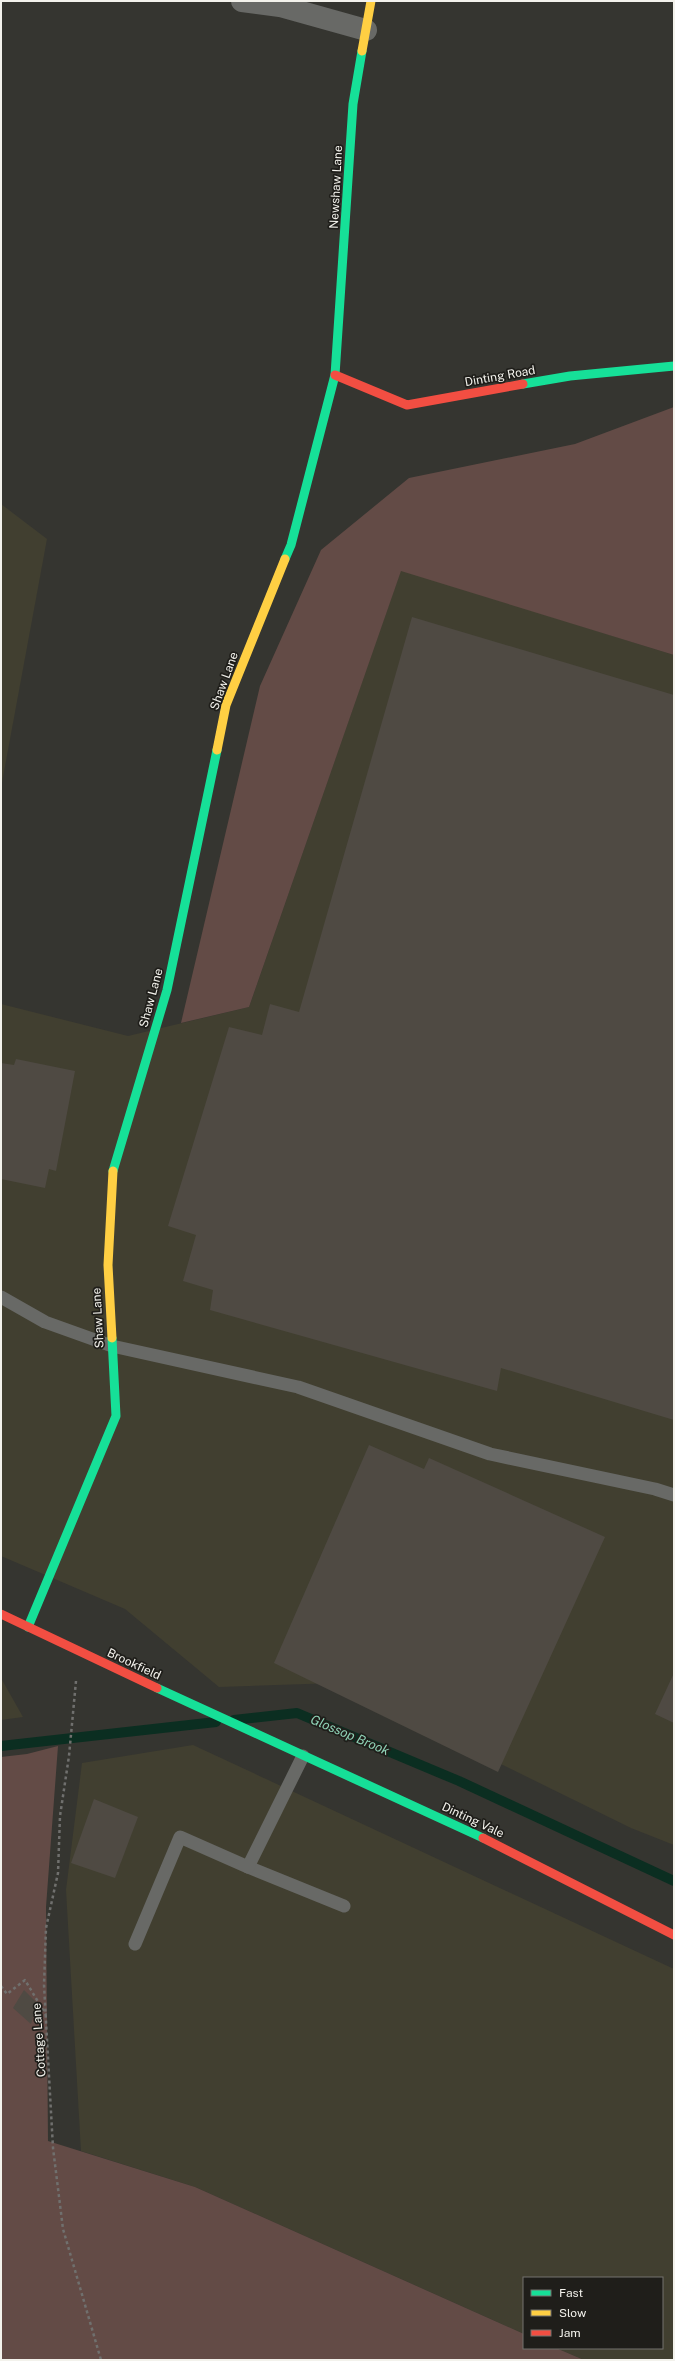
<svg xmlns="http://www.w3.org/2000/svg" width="675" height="2361" viewBox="0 0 675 2361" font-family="'Public Sans',sans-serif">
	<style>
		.built { fill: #413f30 }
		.green { fill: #634b46 }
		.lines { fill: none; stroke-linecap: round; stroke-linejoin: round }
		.stream { stroke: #0b2e21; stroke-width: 10 }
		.building { fill: #4f4a43 }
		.path { stroke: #70706e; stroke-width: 2.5; stroke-dasharray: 3 3; stroke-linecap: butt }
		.lane { stroke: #686966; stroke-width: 13 }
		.street { stroke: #686966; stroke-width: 22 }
		.fast { stroke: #16e098; stroke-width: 9 }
		.slow { stroke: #ffcf43; stroke-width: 9 }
		.jam { stroke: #f24e42; stroke-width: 9 }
		.labels { text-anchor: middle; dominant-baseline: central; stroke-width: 3.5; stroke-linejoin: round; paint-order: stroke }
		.street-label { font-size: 12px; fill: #f3f2ec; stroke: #1f1e1a }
		.water-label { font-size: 13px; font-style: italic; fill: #8fd2b6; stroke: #1f1e1a }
	</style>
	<rect width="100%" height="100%" fill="#353530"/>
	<g class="built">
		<polygon points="1,504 47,539 1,788"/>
		<polygon points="401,570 674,655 674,1845 631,1828 336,1683 219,1687 125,1609 1,1556 1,1004 128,1036 249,1007"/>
		<polygon points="1,1678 23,1717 1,1720"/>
		<polygon points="193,1745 674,1969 674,2360 584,2360 556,2348 662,2348 662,2278 524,2278 524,2334 195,2187 81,2151 66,1890 82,1763"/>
	</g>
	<g class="green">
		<polygon points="674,407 674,655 401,571 249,1007 181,1023 260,686 321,550 409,478 575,444"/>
		<polygon points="58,1746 46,1907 48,2141 195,2187 524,2334 524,2348 556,2348 584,2360 1,2360 1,1757 27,1754"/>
	</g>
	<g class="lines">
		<g class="stream">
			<polyline points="234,1720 297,1713 459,1781 674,1881"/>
			<polyline points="1,1746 216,1722"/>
		</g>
	</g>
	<g class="building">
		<polygon points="412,617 674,695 674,1420 501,1368 497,1391 210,1310 213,1290 183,1281 196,1235 168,1226 229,1027 262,1035 270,1004 299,1012"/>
		<polygon points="16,1059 75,1071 56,1171 49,1169 45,1188 1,1179 1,1063 14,1065"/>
		<polygon points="369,1445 424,1469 429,1458 605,1537 498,1772 274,1663"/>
		<polygon points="674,1673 674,1723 655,1714"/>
		<polygon points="94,1799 138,1817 115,1878 71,1863"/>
		<polygon points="24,1990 37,2003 31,2024 13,2008"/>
	</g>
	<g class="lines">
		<g class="path">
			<polyline points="76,1681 69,1756 60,1816 58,1873 46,1928 44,1985 53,2148 63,2229 101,2360"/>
			<polyline points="1,1986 7,1994 25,1980 46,2015"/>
		</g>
		<g class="lane">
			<polyline points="1,1297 45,1322 112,1346 298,1387 490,1454 655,1489 674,1495"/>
			<polyline points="248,1867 344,1906"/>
			<polyline points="135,1944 180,1837 248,1867 303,1756"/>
		</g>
		<polyline class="street" points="242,1 280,6 366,30"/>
		<g class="fast">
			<polyline points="523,384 570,376 674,366"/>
			<polyline points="285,559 291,545 335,375 353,104 362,51"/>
			<polyline points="113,1171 167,990 217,750"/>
			<polyline points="28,1627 116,1416 112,1338"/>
			<polyline points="157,1688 483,1838"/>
		</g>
		<g class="slow">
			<polyline points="362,51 371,1"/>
			<polyline points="217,750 226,705 285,559"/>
			<polyline points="112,1338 108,1265 113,1171"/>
		</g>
		<g class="jam">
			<polyline points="335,375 407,405 523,384"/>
			<polyline points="1,1614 157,1688"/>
			<polyline points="483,1838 674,1935"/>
		</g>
	</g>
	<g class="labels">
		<g class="street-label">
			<text transform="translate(336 187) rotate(-87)">Newshaw Lane</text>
			<text transform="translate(500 376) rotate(-10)">Dinting Road</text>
			<text transform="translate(224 681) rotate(-70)">Shaw Lane</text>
			<text transform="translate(151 998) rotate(-75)">Shaw Lane</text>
			<text transform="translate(98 1318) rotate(-93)">Shaw Lane</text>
			<text transform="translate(134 1664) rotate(25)">Brookfield</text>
			<text transform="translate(473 1820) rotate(25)">Dinting Vale</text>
			<text transform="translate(39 2040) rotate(-94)">Cottage Lane</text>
		</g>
		<g class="water-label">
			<text transform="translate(350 1735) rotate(23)">Glossop Brook</text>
		</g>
	</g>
	<rect width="675" height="2361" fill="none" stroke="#f3f2ec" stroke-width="4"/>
	<rect x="523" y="2277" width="140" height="72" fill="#1f1e1a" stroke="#74736e"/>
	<rect x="531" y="2290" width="20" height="6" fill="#16e098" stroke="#74736e"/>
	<text x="559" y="2297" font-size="12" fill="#f3f2ec">Fast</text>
	<rect x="531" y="2310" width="20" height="6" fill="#ffcf43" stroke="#74736e"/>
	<text x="559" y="2317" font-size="12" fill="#f3f2ec">Slow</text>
	<rect x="531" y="2330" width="20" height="6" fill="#f24e42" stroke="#74736e"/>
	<text x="559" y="2337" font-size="12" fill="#f3f2ec">Jam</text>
</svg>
